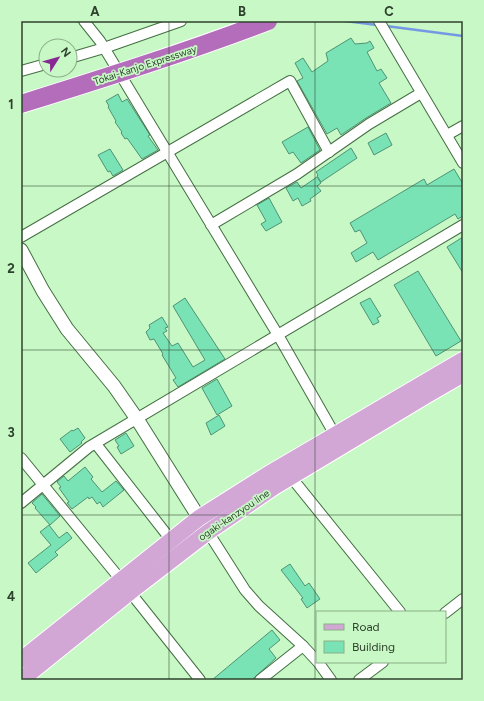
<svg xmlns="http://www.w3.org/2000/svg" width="484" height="701" viewBox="0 0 484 701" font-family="Figtree,sans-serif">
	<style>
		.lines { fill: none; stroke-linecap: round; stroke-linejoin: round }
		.stream { stroke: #7499e4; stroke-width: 2.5 }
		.building { fill: #79e3b5; stroke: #4f9375 }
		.minor-casing { stroke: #446f43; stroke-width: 12 }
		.tertiary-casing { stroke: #446f43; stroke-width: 15 }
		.primary-casing { stroke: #fff; stroke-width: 18 }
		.minor { stroke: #fff; stroke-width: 10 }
		.tertiary { stroke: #fff; stroke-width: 13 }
		.primary { stroke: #d2a7d6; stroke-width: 16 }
		.motorway-bridge-casing { stroke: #fff; stroke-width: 20; stroke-linecap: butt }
		.motorway-bridge { stroke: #b46dbb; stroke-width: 18 }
		.grid { fill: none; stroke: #2e412d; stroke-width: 1; stroke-opacity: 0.55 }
		.labels { text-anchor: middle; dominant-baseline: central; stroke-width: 3.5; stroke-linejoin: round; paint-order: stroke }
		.street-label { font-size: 10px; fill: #2e412d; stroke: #c8f8c5 }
		.neatline { fill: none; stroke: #2e412d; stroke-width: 1.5 }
		.grid-label { font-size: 13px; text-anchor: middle; font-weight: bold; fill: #2e412d }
	</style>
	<rect width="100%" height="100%" fill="#c8f8c5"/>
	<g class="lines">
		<g class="stream">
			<polyline points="345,21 377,25"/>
			<polyline points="386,26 463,36"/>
		</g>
	</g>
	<g class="building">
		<polygon points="351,38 355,44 367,43 370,41 374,48 367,52 377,71 381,69 387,78 379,83 391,103 366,118 341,135 337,128 327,134 297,81 303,78 295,63 303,58 312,72 328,61 326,53"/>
		<polygon points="118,94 122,102 127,99 150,135 148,136 158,150 142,159 127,138 125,139 121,133 122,132 115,122 116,121 108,107 109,106 106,101"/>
		<polygon points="308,127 320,150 301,163 293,152 289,154 282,142"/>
		<polygon points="386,133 392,145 374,155 368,143"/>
		<polygon points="351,148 357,158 321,182 317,176 318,175 316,172"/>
		<polygon points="110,149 123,170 113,176 110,171 108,172 98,155"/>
		<polygon points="454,169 463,184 463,216 458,219 455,214 378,260 373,252 356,262 351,253 367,243 360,230 355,232 350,223 424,179 427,185"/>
		<polygon points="317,177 321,183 317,186 321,191 310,199 311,201 302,206 298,198 293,201 286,188 297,182 301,188"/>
		<polygon points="269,198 282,222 266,231 261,224 266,221 257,205"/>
		<polygon points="463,237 463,273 447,247"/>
		<polygon points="418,271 461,341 436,356 394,285"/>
		<polygon points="185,298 225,359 178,387 173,380 176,378 162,355 163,354 154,339 150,340 146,332 150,328 149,325 162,317 168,327 165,328 167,331 163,333 172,346 178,343 193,367 205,360 173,306"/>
		<polygon points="370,298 381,316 377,318 379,322 373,325 360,303"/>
		<polygon points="217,379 232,406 217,415 202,388"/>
		<polygon points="219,415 225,426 211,435 206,423"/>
		<polygon points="78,428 85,438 81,442 82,443 70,452 60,439 72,430 73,431"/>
		<polygon points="126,433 134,446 121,454 117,447 119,446 115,440"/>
		<polygon points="85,467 93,477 91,479 102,492 116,481 124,490 103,507 100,502 97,504 92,497 89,499 88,497 72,509 67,503 69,502 59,488 61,487 57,482 64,476 68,481"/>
		<polygon points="42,494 60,516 50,525 35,508 36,507 32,503"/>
		<polygon points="49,525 59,538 67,532 72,538 55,552 58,555 36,573 28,563 51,545 40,532"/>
		<polygon points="290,564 305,586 309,583 320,599 307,608 301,599 303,598 281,570"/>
		<polygon points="272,630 280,640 269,649 276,658 254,678 251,680 212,680"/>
	</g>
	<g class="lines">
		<defs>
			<g id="minor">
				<polyline points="84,21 100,41 278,335 335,435"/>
				<polyline points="379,21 463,163"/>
				<polyline points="70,58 104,48 181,21"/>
				<polyline points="21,71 46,64"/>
				<polyline points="447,135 463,126"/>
				<polyline points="211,225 297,174 369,124 421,93"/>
				<polyline points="21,237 290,81 329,152"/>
				<polyline points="96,444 171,540"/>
				<polyline points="21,458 121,580"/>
				<polyline points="291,477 400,612"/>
				<polyline points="21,503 89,447 463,225"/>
				<polyline points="208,532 245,590 259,606 303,646 317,661"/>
				<polyline points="130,592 200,680"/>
				<polyline points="445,613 463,599"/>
				<polyline points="318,662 331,680"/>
				<polyline points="260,680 303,646"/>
				<polyline points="359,680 383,662"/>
			</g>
			<polyline id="tertiary" points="21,250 43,291 67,329 114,386 137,419 208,532"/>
			<g id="primary">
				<polyline points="21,660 199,518 267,475 463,360"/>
				<polyline points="21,680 130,592 208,532 274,487 427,395 463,374"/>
			</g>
		</defs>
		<use href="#minor" class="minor-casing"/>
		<use href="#tertiary" class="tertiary-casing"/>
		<use href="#primary" class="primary-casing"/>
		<use href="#minor" class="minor"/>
		<use href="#tertiary" class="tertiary"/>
		<use href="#primary" class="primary"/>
		<defs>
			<path id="motorway-bridge" d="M21 104C104 78 187 52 268 21"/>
		</defs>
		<use href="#motorway-bridge" class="motorway-bridge-casing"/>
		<use href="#motorway-bridge" class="motorway-bridge"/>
	</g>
	<path class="grid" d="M169 21V680M315 21V680M21 186H463M21 350H463M21 515H463"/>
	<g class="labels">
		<g class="street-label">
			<text transform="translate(145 65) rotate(-18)">Tokai-Kanjo Expressway</text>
			<text transform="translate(234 515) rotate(-34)">ogaki-kanzyou line</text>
		</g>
	</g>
	<rect width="484" height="701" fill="none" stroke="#c8f8c5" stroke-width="44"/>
	<rect x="316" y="611" width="130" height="52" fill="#c8f8c5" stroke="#8aaf88"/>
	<rect x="324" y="624" width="20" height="6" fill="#d2a7d6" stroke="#8aaf88"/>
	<text x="352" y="631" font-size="12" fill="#2e412d">Road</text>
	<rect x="324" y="641" width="20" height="12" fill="#79e3b5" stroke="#8aaf88"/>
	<text x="352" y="651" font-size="12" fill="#2e412d">Building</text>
	<g transform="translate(58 58) rotate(53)"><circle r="19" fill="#c8f8c5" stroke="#8aaf88"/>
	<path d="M0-3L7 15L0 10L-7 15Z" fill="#882892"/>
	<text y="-6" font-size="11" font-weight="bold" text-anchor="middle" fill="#2e412d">N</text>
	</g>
	<rect x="22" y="22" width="440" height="657" class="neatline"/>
	<g class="grid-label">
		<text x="95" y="16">A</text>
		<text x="242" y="16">B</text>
		<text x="389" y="16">C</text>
		<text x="11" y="109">1</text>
		<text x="11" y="273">2</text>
		<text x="11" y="437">3</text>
		<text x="11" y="601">4</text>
	</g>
</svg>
